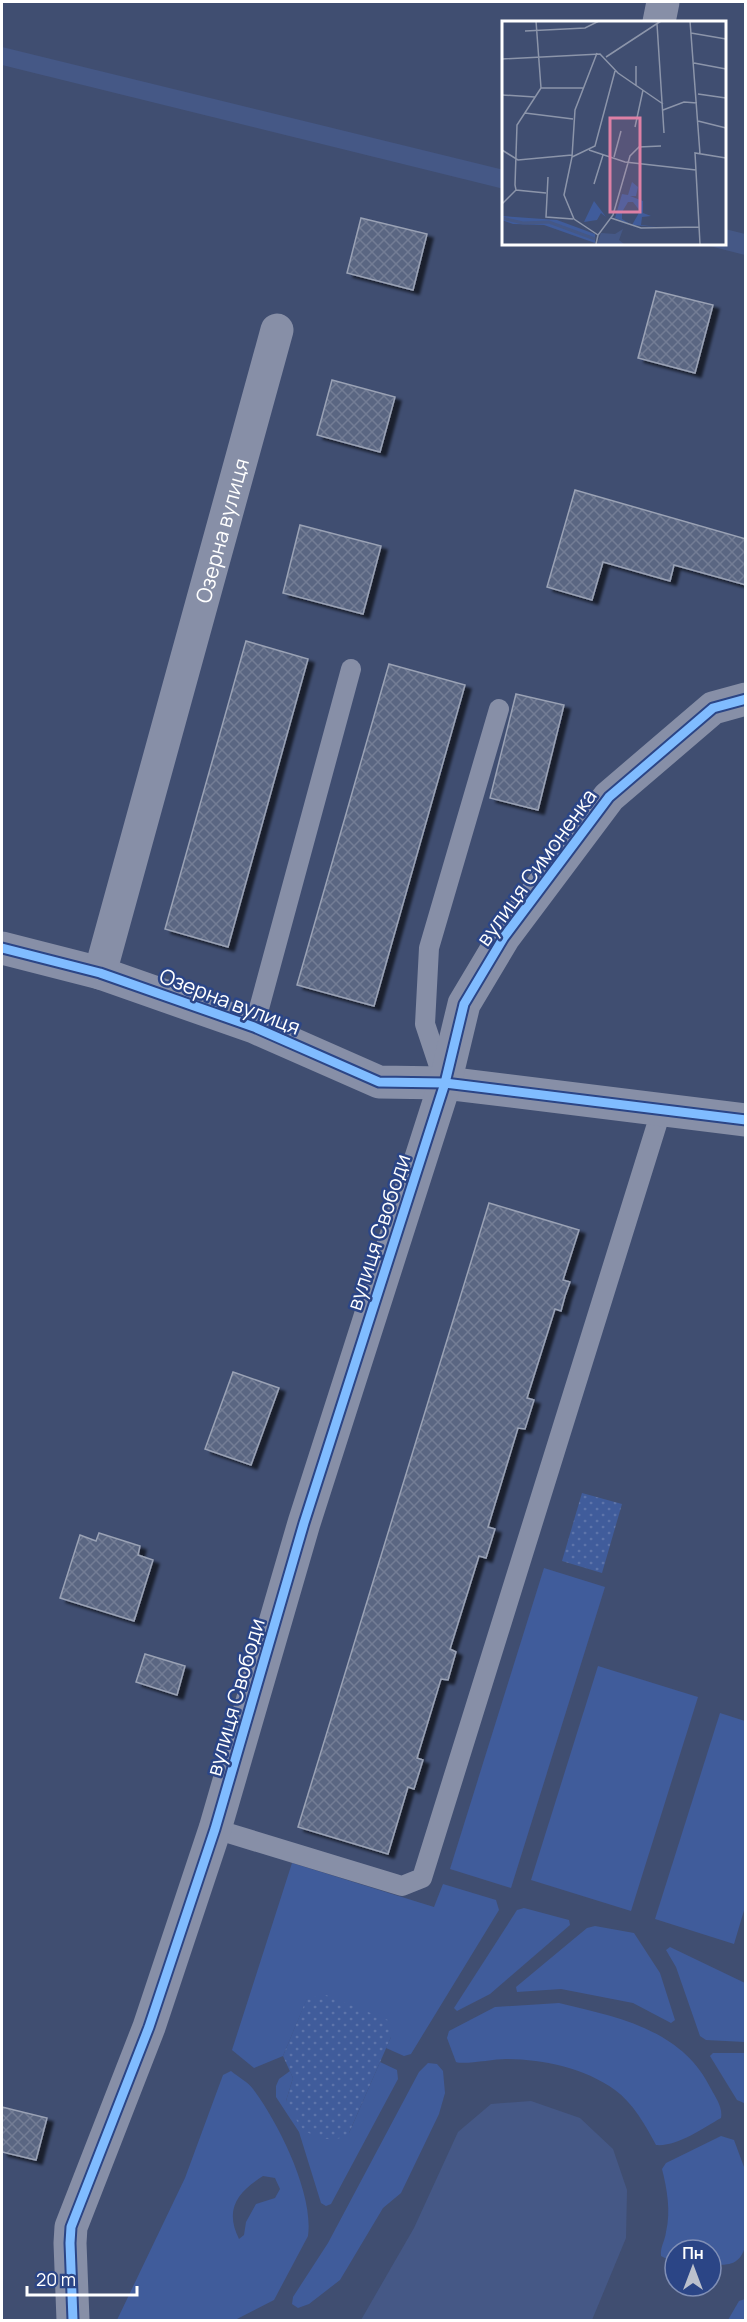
<svg xmlns="http://www.w3.org/2000/svg" width="747" height="2322" viewBox="0 0 747 2322" font-family="Manrope,sans-serif">
	<style>
		.green { fill: #405c9b; fill-rule: evenodd }
		.park { fill: url(#park-dots) }
		.water { fill: #455886 }
		.building { fill: url(#building-cross-hatch); stroke: #9aa2b5; stroke-width: 1.5; filter: url(#shadow) }
		.lines { fill: none; stroke-linecap: round; stroke-linejoin: round }
		.lane { stroke: #878fa7; stroke-width: 20 }
		.street { stroke: #878fa7; stroke-width: 33 }
		.cycleway-casing { stroke: #2b4586; stroke-width: 13 }
		.cycleway { stroke: #80bcff; stroke-width: 9 }
		.labels { text-anchor: middle; dominant-baseline: central; stroke-width: 5; stroke-linejoin: round; paint-order: stroke }
		.street-label { font-size: 21px; fill: #fff; stroke: #2b4586 }
		.inset-river { fill: none; stroke: #455886; stroke-width: 3 }
		.inset-road { fill: none; stroke: #8c95aa; stroke-width: 1.5 }
		.view { fill: #dd80a5; fill-opacity: 0.15; stroke: #dd80a5; stroke-width: 3 }
		.inset-edge { fill: none; stroke: #fff; stroke-width: 3 }
	</style>
	<defs>
		<pattern id="park-dots" width="8" height="8" patternUnits="userSpaceOnUse" patternTransform="scale(1.5)"><rect width="8" height="8" fill="#405c9b"/><path d="M2 2h.1M6 6h.1" fill="none" stroke="#5d74aa" stroke-width="1.8" stroke-linecap="round"/></pattern>
		<pattern id="building-cross-hatch" width="8" height="8" patternUnits="userSpaceOnUse" patternTransform="scale(1.5)"><rect width="8" height="8" fill="#5a6682"/><path d="M0 0l8 8M0 8l8-8" fill="none" stroke="#737d95"/></pattern>
		<filter id="shadow"><feDropShadow dx="6" dy="4" stdDeviation="1.5" flood-color="#0009"/></filter>
	</defs>
	<rect width="100%" height="100%" fill="#404e71"/>
	<g class="green">
		<polygon points="544,1568 605,1587 511,1888 450,1869"/>
		<polygon points="598,1666 698,1697 631,1911 531,1880"/>
		<polygon points="720,1713 745,1721 745,1907 734,1944 655,1919"/>
		<polygon points="292,1863 434,1907 443,1884 496,1900 499,1910 411,2054 404,2056 386,2048 391,2037 307,1999 283,2056 254,2068 232,2050"/>
		<polygon points="524,1908 569,1920 570,1925 490,1994 457,2011 454,2008 517,1910"/>
		<polygon points="595,1926 634,1933 660,1973 675,2020 671,2023 633,2003 561,1989 517,1992 516,1987 587,1928"/>
		<polygon points="670,1947 745,1983 745,2042 706,2040 700,2036 676,1967 666,1950"/>
		<path d="M559 2003C617 2017 682 2029 711 2089 716 2098 723 2108 721 2118 703 2128 677 2147 656 2145 646 2126 633 2103 615 2090 585 2068 542 2059 506 2059 493 2059 465 2065 456 2062L447 2038 449 2031 495 2007Z"/>
		<polygon points="713,2053 745,2053 744,2103 737,2100 710,2056"/>
		<polygon points="380,2062 397,2070 398,2079 331,2204 326,2206 321,2203 299,2132 276,2097 276,2086 279,2079 290,2071 293,2078 286,2101 349,2133"/>
		<polygon points="428,2063 437,2064 443,2071 445,2093 439,2114 401,2193 383,2208 340,2280 309,2304 298,2308 292,2304 293,2297 328,2243 419,2072"/>
		<path d="M231 2071C238 2077 248 2082 253 2089 278 2122 314 2194 308 2236L274 2300 235 2320H117L185 2178 223 2075ZM263 2176 275 2178 280 2189 275 2198 256 2204 246 2222 244 2235 239 2239C224 2209 238 2192 263 2176Z"/>
		<path d="M721 2136 734 2140 744 2167 746 2244C740 2265 731 2265 711 2265V2250H675V2263L661 2256C660 2247 665 2241 666 2232 671 2211 667 2189 662 2169L666 2163Z"/>
		<polygon points="745,2299 745,2320 728,2320 739,2301"/>
	</g>
	<g class="park">
		<polygon points="582,1493 622,1504 602,1573 562,1561"/>
		<path d="M326 1995 388 2020 391 2037 349 2133C337 2144 317 2139 304 2130 297 2124 291 2109 286 2101L293 2078 283 2056 307 1998Z"/>
	</g>
	<g class="water">
		<polygon points="2,47 504,170 504,189 2,65"/>
		<polygon points="725,229 745,234 745,255 698,243 724,243"/>
		<polygon points="531,2101 580,2118 613,2149 627,2190 626,2238 592,2320 361,2320 414,2228 458,2132 491,2104"/>
	</g>
	<g class="building">
		<polygon points="361,218 427,234 413,290 347,273"/>
		<polygon points="656,291 713,305 695,373 638,358"/>
		<polygon points="332,380 395,397 380,452 317,435"/>
		<polygon points="575,490 746,539 746,585 674,565 670,581 603,562 592,600 547,587"/>
		<polygon points="300,525 381,546 363,614 283,593"/>
		<polygon points="246,641 308,659 228,947 165,929"/>
		<polygon points="389,664 465,685 374,1006 297,985"/>
		<polygon points="516,694 564,705 538,810 490,798"/>
		<polygon points="489,1203 579,1230 563,1280 570,1282 565,1296 561,1311 555,1309 527,1398 534,1400 525,1429 518,1428 488,1527 495,1529 486,1558 479,1556 450,1649 456,1652 448,1680 441,1679 417,1758 423,1760 414,1789 408,1787 388,1854 298,1827"/>
		<polygon points="233,1372 279,1388 251,1465 205,1449"/>
		<polygon points="99,1533 140,1546 138,1555 153,1560 134,1621 60,1598 80,1535 96,1541"/>
		<polygon points="145,1654 185,1666 177,1695 136,1682"/>
		<polygon points="2,2107 47,2118 36,2160 2,2152"/>
	</g>
	<g class="lines">
		<g class="lane">
			<polyline points="254,1027 351,669"/>
			<polyline points="443,1078 425,1024 429,948 499,709"/>
			<polyline points="215,1829 402,1886 422,1878 662,1108"/>
		</g>
		<g class="street">
			<polyline points="659,22 663,2"/>
			<polyline points="2,948 100,973 254,1027 379,1082 445,1083 746,1120"/>
			<path id="s1" d="M100 973 277 330"/>
			<polyline points="73,2320 70,2243 71,2227 149,2027 215,1829 304,1523 445,1083 464,1004 504,937 609,797 713,708 746,699"/>
		</g>
		<defs>
			<g id="cycleway">
				<polyline points="2,948 100,973 254,1027 379,1082 445,1083 746,1120"/>
				<polyline points="73,2320 70,2243 71,2227 149,2027 215,1829 304,1523 445,1083 464,1004 504,937 609,797 713,708 746,699"/>
			</g>
		</defs>
		<use href="#cycleway" class="cycleway-casing"/>
		<use href="#cycleway" class="cycleway"/>
	</g>
	<g class="labels">
		<g class="street-label">
			<text stroke="none"><textPath href="#s1" startOffset="459">Озерна вулиця</textPath></text>
			<text transform="translate(536 867) rotate(-54)">вулиця Симоненка</text>
			<text transform="translate(230 1001) rotate(21)">Озерна вулиця</text>
			<text transform="translate(378 1232) rotate(-72)">вулиця Свободи</text>
			<text transform="translate(235 1697) rotate(-74)">вулиця Свободи</text>
		</g>
	</g>
	<g transform="translate(502 21)">
		<rect width="224" height="224" fill="#404e71"/>
		<path d="M130 161 136 166 134 175H128L141 180V192L149 195 140 196 139 204 155 206 130 204 138 190 131 181H126L120 191V198L128 203 113 197 120 173 126 174ZM92 180 104 196 99 192 95 199 82 201Z" fill="#405c9b"/>
		<path d="M0 195 55 199 93 213V222L42 204 11 203 0 199Z" fill="#405c9b"/>
		<path d="M121 208 117 219 122 223H95L99 212 113 213Z" fill="#455886"/>
		<path class="inset-river" d="M0 197 21 202 47 201 93 218"/>
		<path class="inset-road" d="M34 0 39 67 15 104 13 164 14 169 44 172M188 0 198 133M155 3 162 112M23 10 83 7 97 0M189 12 224 18M95 32 73 89 70 136 62 174 72 198 96 214M104 36 159 0M0 38 98 33 116 52 161 83M192 42 224 48M134 65V45M39 67H82M196 73 224 77M0 74 33 76M161 89 182 81 195 82M23 92 71 98M196 100 224 107M133 106 141 69M0 129 16 139 70 134M87 129 123 141 194 149M70 136 93 125 113 50M112 136 119 110M46 156 44 196 71 198M92 163 101 134M0 183 14 169M109 197 139 207 197 206M94 223 96 214 111 194 128 135 137 126 159 125M198 223 193 132 224 137"/>
		<path class="view" d="M108 97H138V191H108Z"/>
		<rect width="224" height="224" class="inset-edge"/>
	</g>
	<rect width="747" height="2322" fill="none" stroke="#ffffff" stroke-width="6"/>
	<g transform="translate(693 2268)"><circle r="28" fill="#2b4586" stroke="#808fb6" stroke-width="1.5"/>
	<path d="M0-4.5L10 22L0 15L-10 22Z" fill="#bcc1cd"/>
	<text y="-9" font-size="16" font-weight="bold" text-anchor="middle" fill="#ffffff">Пн</text>
	</g>
	<path d="M27 2286v9h110v-9" fill="none" stroke="#ffffff" stroke-width="3"/>
	<text x="36" y="2286" font-size="18" fill="#ffffff" stroke="#2b4586" stroke-width="4.5" paint-order="stroke">20 m</text>
</svg>
